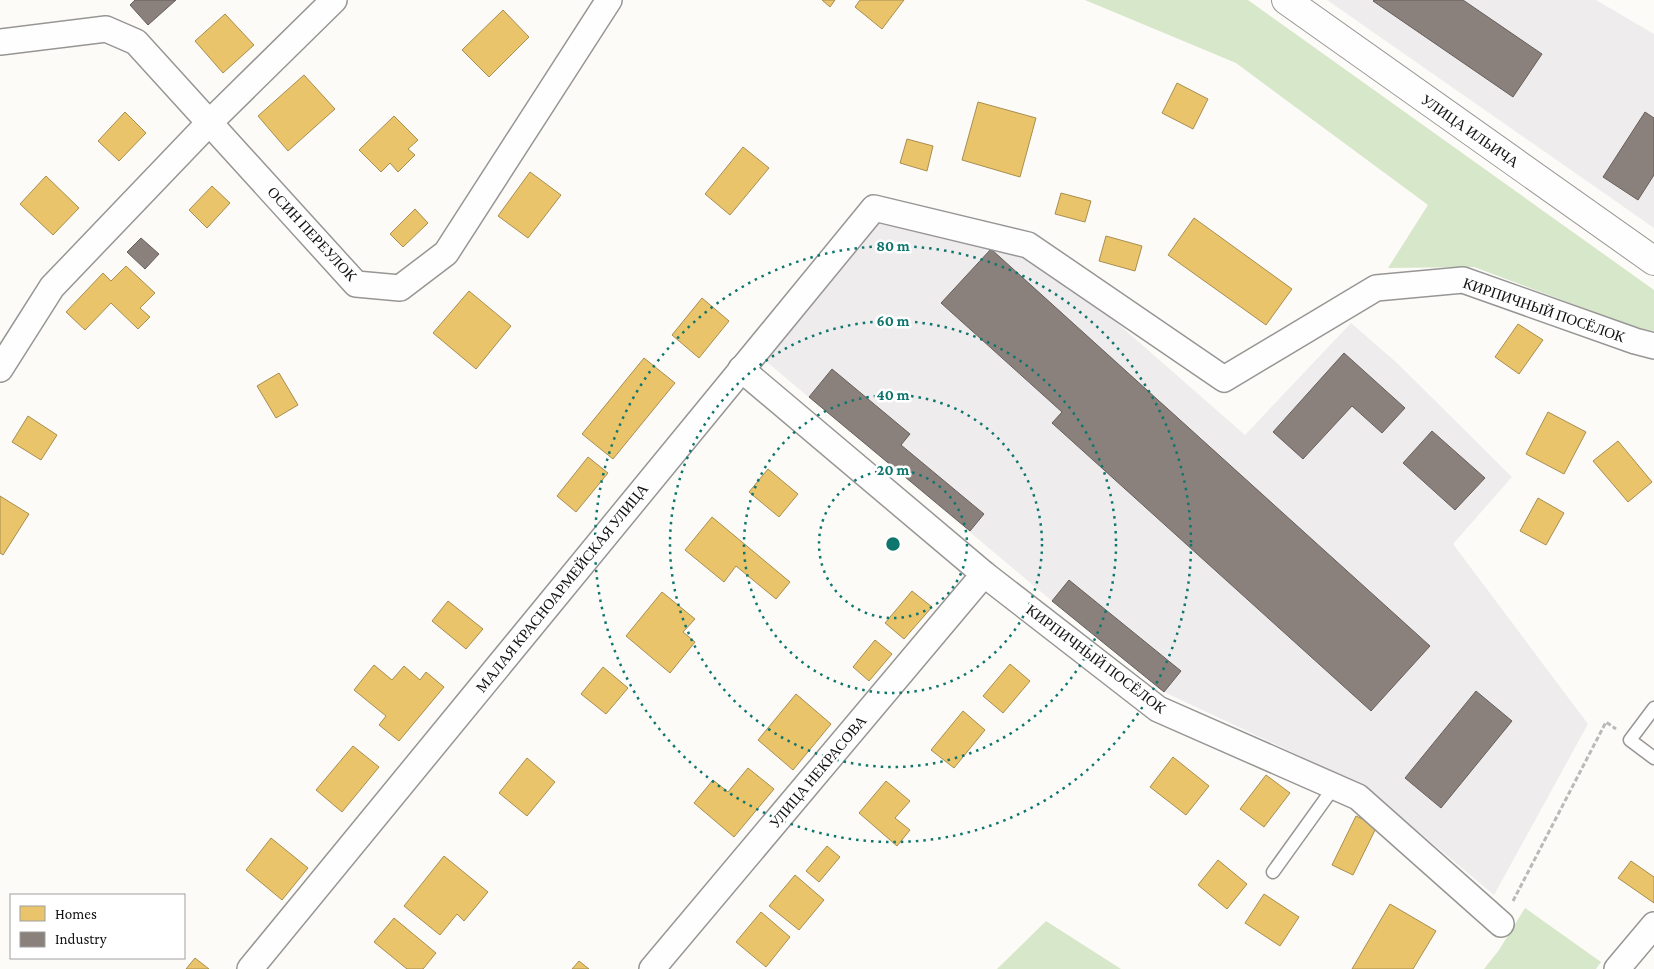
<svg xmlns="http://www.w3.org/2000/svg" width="1654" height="969" viewBox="0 0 1654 969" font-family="'Crimson Pro',serif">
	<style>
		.industrial { fill: #efecee }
		.forest { fill: #d7e7c9 }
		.homes { fill: #e9c46a; stroke: #a88e4f }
		.industry { fill: #8a817c; stroke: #665f5c }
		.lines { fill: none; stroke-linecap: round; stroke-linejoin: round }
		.service-casing { stroke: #979695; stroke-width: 15 }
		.minor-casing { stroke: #979695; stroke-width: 28 }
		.tertiary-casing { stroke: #979695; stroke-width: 30 }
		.path { stroke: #b9b9b8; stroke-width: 3; stroke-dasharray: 5 2.5; stroke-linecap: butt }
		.service { stroke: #fffefe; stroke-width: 12 }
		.minor { stroke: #fffefe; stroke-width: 25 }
		.tertiary { stroke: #fffefe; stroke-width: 28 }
		.ring { fill: none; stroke: #0f766e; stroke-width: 2.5; stroke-dasharray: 2.5 5 }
		.labels { text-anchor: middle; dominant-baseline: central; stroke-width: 5; stroke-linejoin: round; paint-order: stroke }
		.street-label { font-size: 15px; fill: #111; stroke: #fff }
		.centre { fill: #0f766e; stroke: #fff; stroke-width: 2.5 }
		.ring-label { font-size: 15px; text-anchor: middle; font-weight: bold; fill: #0f766e; stroke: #fff; stroke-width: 5; stroke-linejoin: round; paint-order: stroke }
	</style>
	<rect width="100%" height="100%" fill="#fcfbf8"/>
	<g class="industrial">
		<polygon points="1327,0 1596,0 1654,34 1654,228"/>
		<polygon points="874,208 1028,245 1245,435 1351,323 1397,363 1512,477 1453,544 1588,724 1494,895 1364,786 1164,692 1052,601 756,353"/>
	</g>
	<g class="forest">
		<polygon points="1085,0 1248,0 1654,290 1654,331 1634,327 1474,267 1388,268 1428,205 1236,63"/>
		<polygon points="1525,908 1601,962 1596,969 1484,969 1499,950"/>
		<polygon points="1046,921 1121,969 997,969"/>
	</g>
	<g class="homes">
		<polygon points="822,0 835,0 830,7"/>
		<polygon points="860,0 904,0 882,29 855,7"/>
		<polygon points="503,10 529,37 489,77 462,50"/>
		<polygon points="225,14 254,45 223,73 195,41"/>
		<polygon points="304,75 335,109 288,151 258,116"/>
		<polygon points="1177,83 1208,99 1193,129 1162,113"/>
		<polygon points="978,102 1036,118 1020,177 962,160"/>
		<polygon points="125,112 146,133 119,161 98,141"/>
		<polygon points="394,116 418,140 408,149 415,155 398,172 390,163 381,172 359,150"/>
		<polygon points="907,139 933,146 927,171 900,163"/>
		<polygon points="743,147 769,168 730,215 705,194"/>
		<polygon points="530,172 561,195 528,238 498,216"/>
		<polygon points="46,176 79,208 53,235 20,204"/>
		<polygon points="212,186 230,203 207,228 189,210"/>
		<polygon points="1061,193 1091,201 1085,222 1055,214"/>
		<polygon points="415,209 428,223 403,247 390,234"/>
		<polygon points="1194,218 1292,289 1266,325 1168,255"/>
		<polygon points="1106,236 1142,246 1135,271 1099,261"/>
		<polygon points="126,266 155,293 140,308 150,317 138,329 111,303 85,330 66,312 103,273 111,281"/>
		<polygon points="469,291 511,326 476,369 433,333"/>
		<polygon points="702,298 729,321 699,358 672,335"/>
		<polygon points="1518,324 1543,340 1519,374 1495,357"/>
		<polygon points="644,358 675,383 613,459 582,434"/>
		<polygon points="279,373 298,405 276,418 257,386"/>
		<polygon points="1548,412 1586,432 1564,474 1526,454"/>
		<polygon points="28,416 57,435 41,460 12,442"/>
		<polygon points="1618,441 1652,482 1628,502 1593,461"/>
		<polygon points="588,457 608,473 576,512 557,496"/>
		<polygon points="768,469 798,494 779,517 749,492"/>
		<polygon points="0,496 29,514 3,555 0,553"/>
		<polygon points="1538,498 1564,513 1546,545 1520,531"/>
		<polygon points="712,517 790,582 776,599 736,566 724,582 685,550"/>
		<polygon points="912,591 932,607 904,639 885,623"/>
		<polygon points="662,592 695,619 683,632 695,642 670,673 626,636"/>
		<polygon points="448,601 483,629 466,649 432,621"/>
		<polygon points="875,640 892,654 869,681 853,667"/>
		<polygon points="1010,664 1030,681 1003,713 983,696"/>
		<polygon points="374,665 392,680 404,666 420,680 426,672 444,687 399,741 379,725 386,716 354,690"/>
		<polygon points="603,667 628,688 606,714 581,694"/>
		<polygon points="796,694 831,724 793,770 758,740"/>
		<polygon points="963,711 985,730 954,768 931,750"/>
		<polygon points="353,746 379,767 342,812 316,790"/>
		<polygon points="1173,757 1209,786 1186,815 1150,787"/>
		<polygon points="527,758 555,782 527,816 499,793"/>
		<polygon points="748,768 774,789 734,837 694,803 713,780 728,792"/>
		<polygon points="1266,775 1290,793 1264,827 1240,809"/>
		<polygon points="886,781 910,801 895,818 910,830 897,846 859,813"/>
		<polygon points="1356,816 1377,826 1353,875 1332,865"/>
		<polygon points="271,838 308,868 282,900 246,870"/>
		<polygon points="827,846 840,857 819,882 806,871"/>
		<polygon points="444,856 488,892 464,921 457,914 440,935 404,906"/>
		<polygon points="1218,860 1247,884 1227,909 1198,885"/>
		<polygon points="1631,861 1654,877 1654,903 1618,878"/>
		<polygon points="795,875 824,900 799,930 769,906"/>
		<polygon points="1264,894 1299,917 1280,946 1245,923"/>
		<polygon points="1390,904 1436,931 1413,969 1352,969"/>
		<polygon points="761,912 790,937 766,967 736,942"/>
		<polygon points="394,918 436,953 423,969 407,969 374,942"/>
		<polygon points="195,958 209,969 186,969"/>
		<polygon points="579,961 589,969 572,969"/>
	</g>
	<g class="industry">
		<polygon points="135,0 176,0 148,25 130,5"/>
		<polygon points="1374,0 1463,0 1542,54 1513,97 1373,1"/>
		<polygon points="1645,112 1654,118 1654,175 1638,200 1603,177"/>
		<polygon points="141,238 159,254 145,269 127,252"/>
		<polygon points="991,249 1430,646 1371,711 1052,423 1062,412 941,303"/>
		<polygon points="1344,353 1405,408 1382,433 1352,406 1303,459 1273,432"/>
		<polygon points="832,369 910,434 901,445 984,514 970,531 809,397"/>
		<polygon points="1432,431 1485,478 1455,510 1403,463"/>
		<polygon points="1069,580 1181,671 1164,692 1052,601"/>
		<polygon points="1476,691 1512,721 1441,808 1405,778"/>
	</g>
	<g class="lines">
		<defs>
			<g id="service">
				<polyline points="1654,708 1630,740 1654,758"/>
				<polyline points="1273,872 1334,787"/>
			</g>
			<g id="minor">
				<polyline points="0,42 106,29 136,42 356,284 400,288 446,253 609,0"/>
				<polyline points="0,369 52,287 209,123 334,0"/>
				<polyline points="741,369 984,574 1158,709 1358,797 1501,924"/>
				<polyline points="250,969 874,208 1028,245 1224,379 1376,288 1463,280 1635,341 1654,346"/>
				<polyline points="652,969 984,574"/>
				<polyline points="1617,969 1654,925"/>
			</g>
			<polyline id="tertiary" points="1286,0 1654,261"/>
		</defs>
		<use href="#service" class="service-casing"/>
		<use href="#minor" class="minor-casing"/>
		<use href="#tertiary" class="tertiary-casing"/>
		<polyline class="path" points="1513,901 1606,722 1616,729"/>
		<use href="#service" class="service"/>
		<use href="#minor" class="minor"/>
		<use href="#tertiary" class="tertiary"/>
	</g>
	<g class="ring">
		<circle cx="893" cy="544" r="74"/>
		<circle cx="893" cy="544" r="149"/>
		<circle cx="893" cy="544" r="223"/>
		<circle cx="893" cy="544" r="298"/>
	</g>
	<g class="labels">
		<g class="street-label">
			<text transform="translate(1470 131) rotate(35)">УЛИЦА ИЛЬИЧА</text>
			<text transform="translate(312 234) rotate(47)">ОСИН ПЕРЕУЛОК</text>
			<text transform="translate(1544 310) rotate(19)">КИРПИЧНЫЙ ПОСЁЛОК</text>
			<text transform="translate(562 588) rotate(-51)">МАЛАЯ КРАСНОАРМЕЙСКАЯ УЛИЦА</text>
			<text transform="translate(1096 659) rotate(37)">КИРПИЧНЫЙ ПОСЁЛОК</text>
			<text transform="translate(818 772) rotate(-50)">УЛИЦА НЕКРАСОВА</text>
		</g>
	</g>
	<circle cx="893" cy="544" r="8" class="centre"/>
	<g class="ring-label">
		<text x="893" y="251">80 m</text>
		<text x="893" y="326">60 m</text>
		<text x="893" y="400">40 m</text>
		<text x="893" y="475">20 m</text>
	</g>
	<rect x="10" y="894" width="175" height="65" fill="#ffffff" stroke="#a0a0a0"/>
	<rect x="20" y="906" width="25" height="15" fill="#e9c46a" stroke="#a0a0a0"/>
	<text x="55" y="919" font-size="15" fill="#111111">Homes</text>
	<rect x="20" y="932" width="25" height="15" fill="#8a817c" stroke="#a0a0a0"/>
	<text x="55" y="944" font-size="15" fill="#111111">Industry</text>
</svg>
